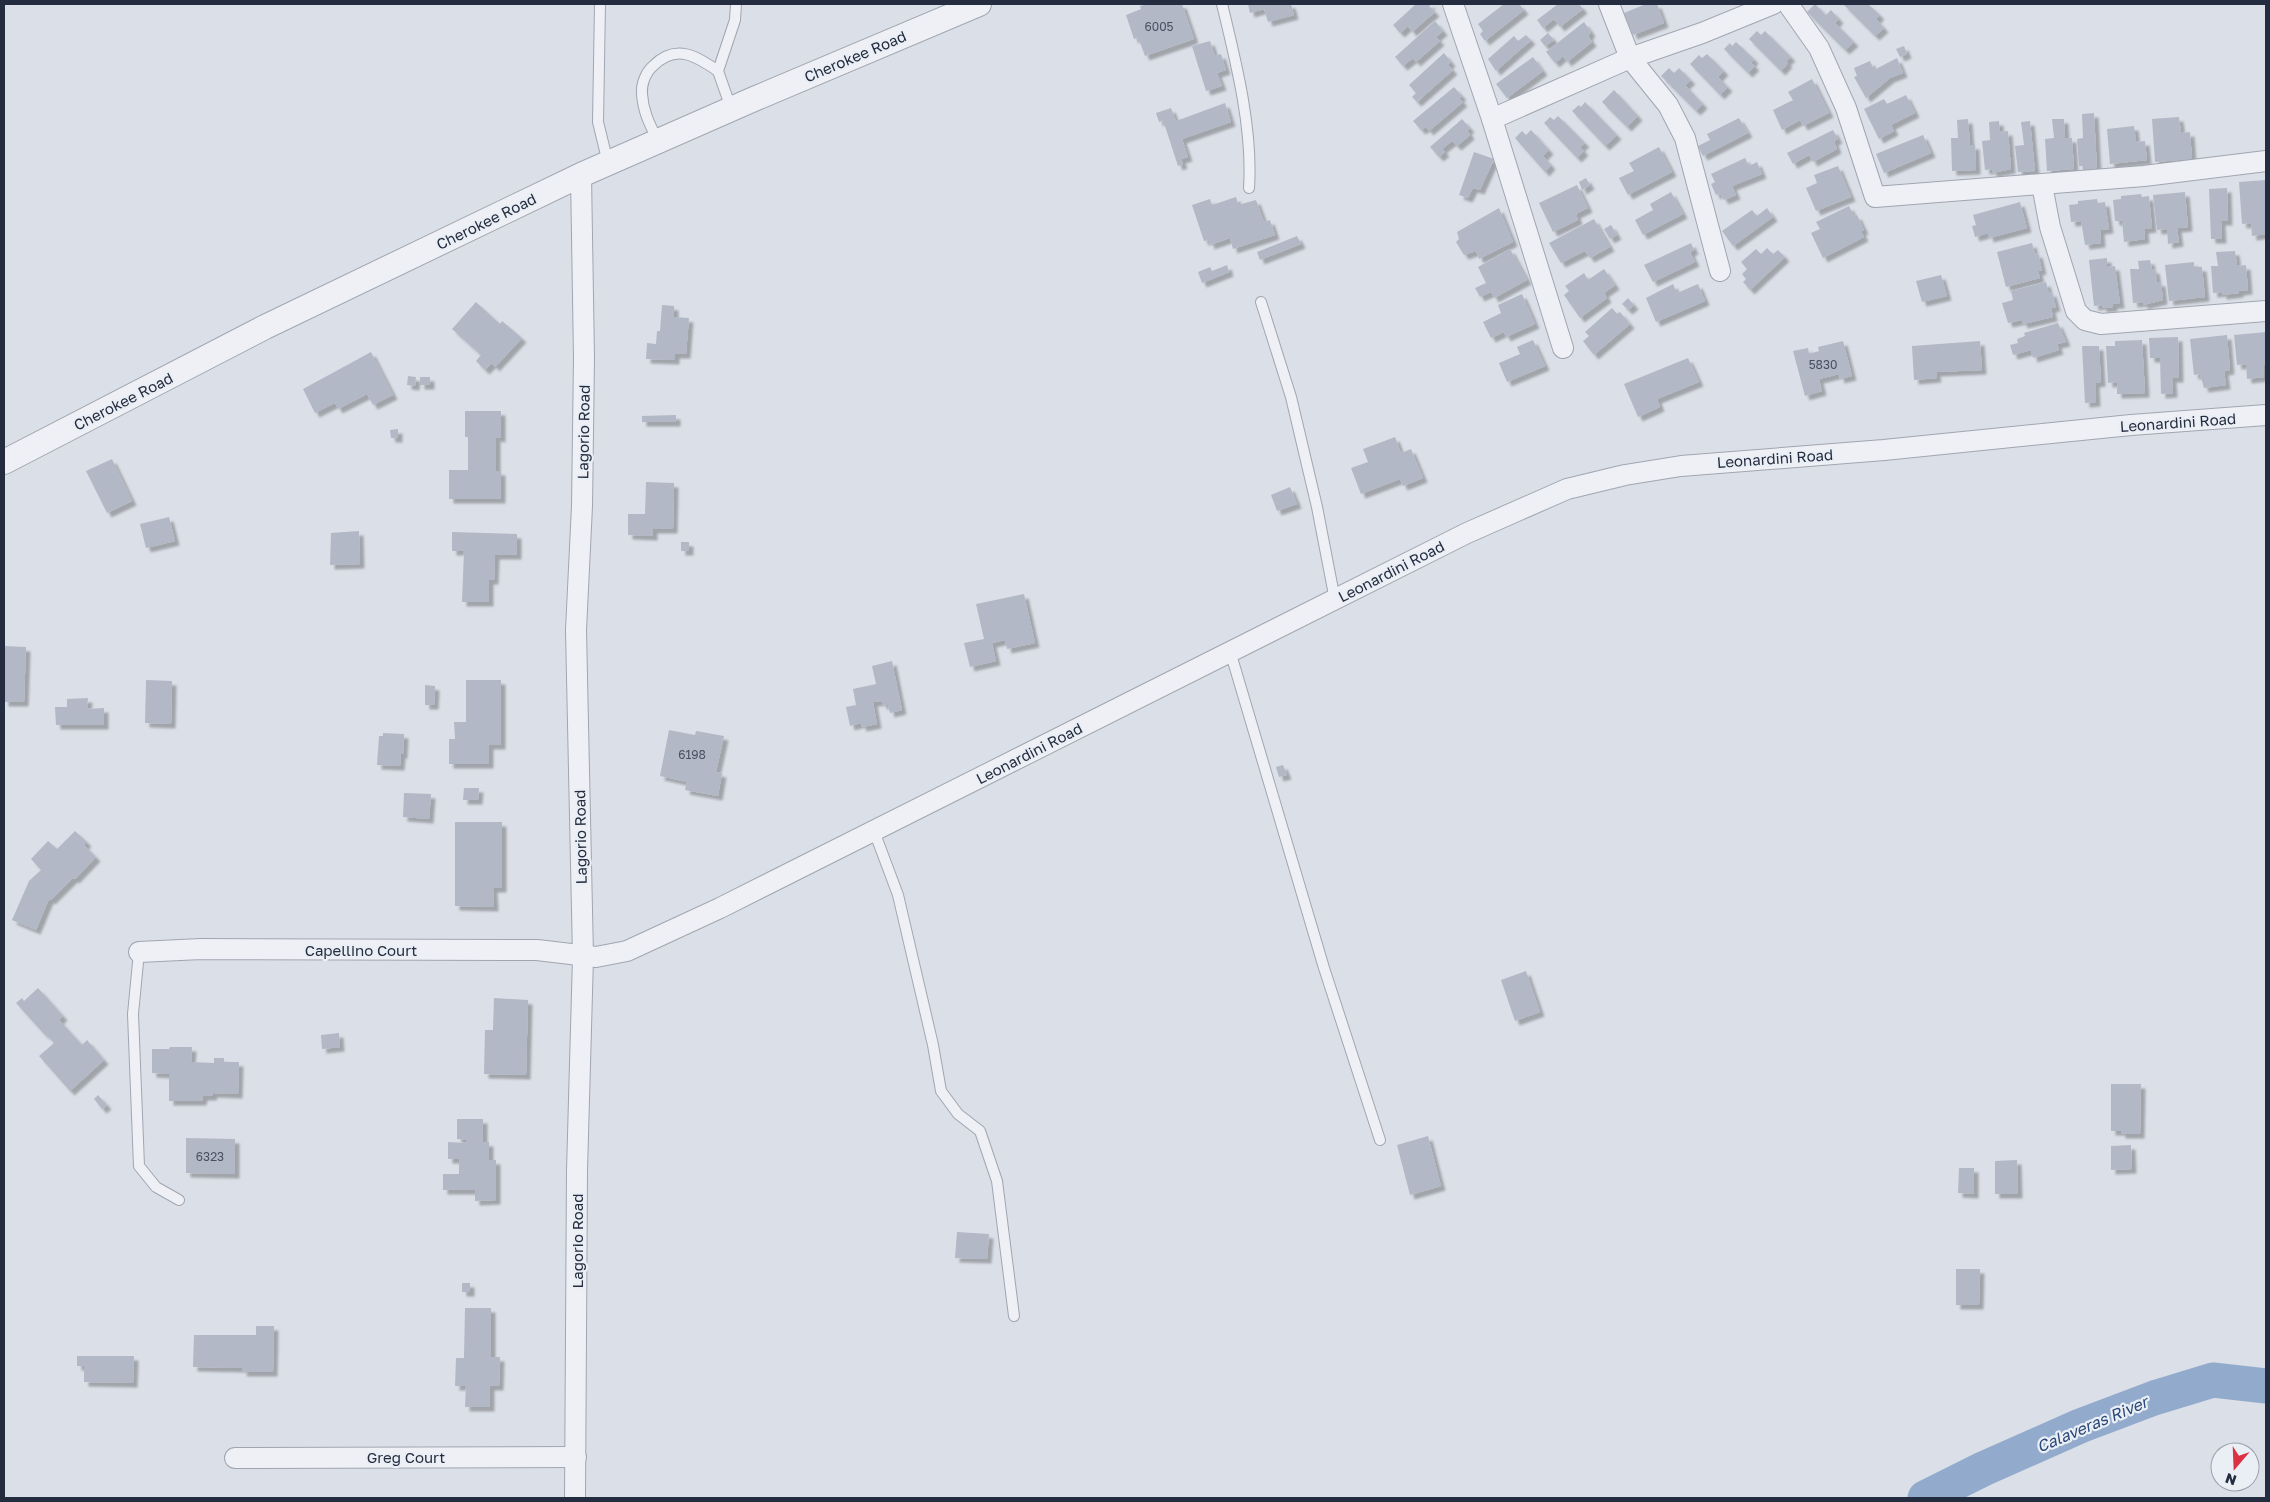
<svg xmlns="http://www.w3.org/2000/svg" width="2270" height="1502" viewBox="0 0 2270 1502" font-family="'Golos Text',sans-serif">
	<style>
		.lines { fill: none; stroke-linecap: round; stroke-linejoin: round }
		.river { stroke: #92abcc; stroke-width: 35 }
		.building { fill: #b2b8c5; filter: url(#shadow) }
		.service-casing { stroke: #a0a6b1; stroke-width: 12 }
		.minor-casing { stroke: #a0a6b1; stroke-width: 22 }
		.tertiary-casing { stroke: #a0a6b1; stroke-width: 26 }
		.service { stroke: #eef0f5; stroke-width: 10 }
		.minor { stroke: #eef0f5; stroke-width: 20 }
		.tertiary { stroke: #eef0f5; stroke-width: 24 }
		.labels { text-anchor: middle; dominant-baseline: central; stroke-width: 4.5; stroke-linejoin: round; paint-order: stroke }
		.number-label { font-size: 12px; fill: #484f60 }
		.street-label { font-size: 15px; fill: #242c3f; stroke: #eaeef5 }
		.water-label { font-size: 16px; font-style: italic; fill: #2a4877; stroke: #eaeef5 }
	</style>
	<defs>
		<filter id="shadow"><feDropShadow dx="4.5" dy="4.5" stdDeviation="1" flood-color="#0004"/></filter>
	</defs>
	<rect width="100%" height="100%" fill="#dbdfe7"/>
	<g class="lines">
		<polyline class="river" points="1925,1498 1983,1469 2080,1426 2154,1398 2213,1380 2266,1386"/>
	</g>
	<g class="building">
		<polygon points="1148,4 1182,4 1194,39 1145,56 1138,37 1134,39 1126,15 1141,9 1140,6"/>
		<polygon points="1248,4 1291,4 1294,15 1268,22 1264,9 1250,13"/>
		<polygon points="1416,4 1432,4 1429,6 1435,12 1412,32 1408,26 1400,33 1393,25"/>
		<polygon points="1504,4 1519,4 1524,10 1485,41 1480,34 1483,31 1478,24"/>
		<polygon points="1558,4 1579,4 1583,9 1560,27 1554,19 1543,28 1537,20"/>
		<polygon points="1646,4 1657,4 1664,23 1633,35 1624,13"/>
		<polygon points="1815,4 1826,15 1831,10 1839,19 1835,23 1854,42 1845,50 1807,12"/>
		<polygon points="1843,4 1868,4 1880,15 1876,19 1884,28 1875,36"/>
		<polygon points="1435,21 1443,31 1436,37 1440,41 1416,62 1413,58 1403,66 1395,57"/>
		<polygon points="1584,22 1591,32 1588,36 1592,42 1567,62 1563,56 1555,63 1546,52"/>
		<polygon points="1757,31 1761,35 1765,31 1791,57 1786,61 1788,63 1781,71 1749,39"/>
		<polygon points="1548,33 1554,40 1545,46 1540,40"/>
		<polygon points="1526,35 1531,40 1496,71 1488,59 1514,36 1518,41"/>
		<polygon points="1210,41 1215,56 1221,54 1226,70 1217,73 1222,86 1206,91 1192,46"/>
		<polygon points="1736,42 1754,59 1751,63 1755,66 1748,73 1724,49 1730,43 1732,46"/>
		<polygon points="1904,46 1907,54 1900,57 1896,49"/>
		<polygon points="1444,53 1451,62 1448,65 1453,70 1417,102 1412,97 1416,93 1409,85"/>
		<polygon points="1707,54 1724,71 1718,77 1728,87 1720,95 1690,64 1699,55 1702,58"/>
		<polygon points="1533,57 1543,71 1507,98 1496,84"/>
		<polygon points="1897,58 1903,73 1890,78 1866,98 1854,77 1857,76 1854,68 1870,61 1874,70"/>
		<polygon points="1669,68 1674,73 1679,68 1691,80 1685,85 1703,104 1696,111 1661,76"/>
		<polygon points="1812,79 1829,113 1803,126 1800,120 1782,130 1773,110 1793,100 1788,92"/>
		<polygon points="1454,87 1462,96 1459,98 1463,102 1429,131 1426,127 1421,130 1413,121"/>
		<polygon points="1614,90 1638,116 1627,127 1602,102"/>
		<polygon points="1906,95 1915,113 1891,125 1894,131 1879,139 1864,109 1884,99 1887,104"/>
		<polygon points="1585,102 1617,135 1605,146 1572,111 1579,105 1581,107"/>
		<polygon points="1225,103 1231,122 1182,139 1188,157 1181,159 1183,164 1178,166 1163,120 1159,122 1156,113 1171,108 1176,121"/>
		<polygon points="2094,113 2097,170 2085,170 2085,166 2079,166 2077,139 2083,138 2082,114"/>
		<polygon points="1558,116 1585,143 1580,147 1584,151 1577,158 1544,123 1550,117 1554,120"/>
		<polygon points="2179,117 2181,133 2190,132 2192,159 2155,162 2152,119"/>
		<polygon points="1739,118 1748,133 1703,156 1698,146 1710,140 1707,134"/>
		<polygon points="1462,119 1470,128 1467,130 1470,135 1457,146 1452,141 1442,149 1445,152 1439,157 1430,147"/>
		<polygon points="1968,119 1970,145 1975,145 1976,170 1952,171 1951,138 1958,138 1957,120"/>
		<polygon points="2052,119 2064,119 2065,138 2072,138 2074,169 2047,171 2045,139 2054,138"/>
		<polygon points="1999,121 2000,132 2008,131 2011,169 1992,173 1992,169 1985,170 1982,141 1990,140 1989,122"/>
		<polygon points="2030,121 2035,171 2018,172 2015,146 2024,145 2021,122"/>
		<polygon points="2134,126 2136,142 2145,141 2147,160 2110,164 2107,129"/>
		<polygon points="1531,130 1549,150 1543,156 1551,165 1545,172 1515,138 1522,131 1526,135"/>
		<polygon points="1833,130 1838,139 1834,141 1837,149 1813,162 1809,155 1793,164 1787,153"/>
		<polygon points="1923,135 1931,153 1884,173 1876,154"/>
		<polygon points="1659,147 1672,172 1628,195 1619,178 1634,171 1629,163"/>
		<polygon points="1474,152 1494,159 1480,190 1473,188 1468,198 1459,195"/>
		<polygon points="1745,158 1749,166 1757,162 1762,174 1732,186 1736,195 1724,200 1720,193 1716,195 1711,184 1715,182 1711,174"/>
		<polygon points="1838,166 1851,197 1816,211 1806,188 1817,183 1814,175"/>
		<polygon points="1586,178 1590,185 1582,190 1579,182"/>
		<polygon points="2266,180 2266,234 2252,236 2251,223 2242,224 2239,182"/>
		<polygon points="1577,185 1588,208 1576,214 1578,220 1553,232 1539,203"/>
		<polygon points="2227,188 2228,221 2221,221 2222,239 2211,239 2209,189"/>
		<polygon points="1671,192 1683,214 1643,235 1635,220 1653,210 1650,204"/>
		<polygon points="2185,192 2188,227 2177,228 2179,242 2168,244 2167,229 2157,230 2153,195"/>
		<polygon points="2141,194 2142,197 2149,196 2152,228 2144,229 2145,239 2124,242 2122,221 2115,221 2113,200 2121,199 2121,196"/>
		<polygon points="1236,197 1238,205 1256,200 1264,222 1270,220 1275,235 1233,249 1230,238 1210,245 1209,240 1204,241 1192,205 1210,199 1212,205"/>
		<polygon points="2097,199 2098,203 2105,202 2109,229 2100,230 2101,243 2085,245 2081,221 2071,222 2069,205 2078,204 2078,201"/>
		<polygon points="2020,202 2027,228 1989,238 1988,233 1975,237 1972,226 1976,225 1973,215"/>
		<polygon points="1849,206 1854,216 1857,215 1864,230 1861,231 1864,237 1823,258 1811,233 1820,229 1816,222"/>
		<polygon points="1499,208 1513,242 1479,259 1476,251 1464,255 1456,242 1459,239 1457,232"/>
		<polygon points="1767,208 1773,217 1733,246 1722,231 1752,210 1757,216"/>
		<polygon points="1594,219 1610,247 1590,258 1585,251 1561,263 1549,243"/>
		<polygon points="1611,225 1617,235 1610,239 1604,229"/>
		<polygon points="1297,236 1301,244 1260,260 1257,252"/>
		<polygon points="1691,243 1694,250 1690,252 1695,262 1653,282 1644,265"/>
		<polygon points="2032,243 2035,254 2038,253 2042,270 2038,271 2040,278 2006,287 1997,252"/>
		<polygon points="1767,248 1773,254 1778,250 1785,257 1750,290 1743,282 1746,279 1742,274 1747,269 1741,262 1756,249 1761,254"/>
		<polygon points="1510,249 1527,280 1494,298 1491,292 1480,297 1475,288 1486,283 1478,267"/>
		<polygon points="2235,251 2237,266 2246,265 2248,290 2239,291 2239,293 2222,295 2222,292 2213,293 2211,266 2218,266 2216,252"/>
		<polygon points="2107,258 2107,267 2115,266 2120,304 2113,304 2113,307 2102,308 2102,305 2094,306 2089,260"/>
		<polygon points="2150,260 2152,270 2155,269 2157,282 2161,282 2163,300 2143,305 2143,302 2133,303 2130,269 2139,269 2138,261"/>
		<polygon points="2194,262 2194,267 2202,267 2205,297 2169,301 2165,265"/>
		<polygon points="1227,265 1229,272 1202,283 1198,272 1210,267 1212,271"/>
		<polygon points="1604,269 1615,285 1604,293 1607,298 1580,318 1564,295 1569,291 1565,286 1584,273 1588,280"/>
		<polygon points="1941,275 1947,296 1922,302 1916,281"/>
		<polygon points="2046,282 2049,293 2052,292 2056,307 2051,308 2053,317 2023,324 2022,320 2008,323 2002,303 2013,300 2011,291"/>
		<polygon points="1673,284 1677,293 1698,284 1705,301 1656,322 1646,298"/>
		<polygon points="1522,294 1535,324 1506,337 1504,332 1491,338 1483,322 1501,313 1498,305"/>
		<polygon points="1628,298 1634,305 1628,310 1622,304"/>
		<polygon points="476,302 500,324 502,321 522,338 495,367 492,363 485,370 476,361 481,355 452,329"/>
		<polygon points="662,305 674,306 674,317 689,318 686,354 675,354 675,360 646,359 647,343 656,344 657,331 660,331"/>
		<polygon points="1612,308 1617,314 1620,312 1630,324 1594,355 1583,341 1589,336 1585,332"/>
		<polygon points="2058,323 2066,342 2057,344 2059,350 2033,358 2031,350 2013,355 2010,345 2018,343 2017,339 2025,336 2024,333"/>
		<polygon points="2266,332 2266,364 2263,365 2264,377 2247,379 2246,364 2237,365 2234,335"/>
		<polygon points="2227,335 2230,370 2224,371 2226,385 2204,388 2200,374 2194,375 2190,339"/>
		<polygon points="2178,337 2179,378 2172,378 2173,393 2161,394 2160,358 2150,358 2149,338"/>
		<polygon points="1533,340 1545,366 1507,382 1499,363 1520,354 1517,347"/>
		<polygon points="2142,340 2145,393 2117,394 2117,382 2108,383 2106,346 2115,346 2115,341"/>
		<polygon points="1843,341 1852,376 1840,379 1839,374 1819,379 1822,391 1805,396 1793,351 1808,348 1809,354 1819,351 1818,347"/>
		<polygon points="1980,341 1982,370 1936,372 1937,378 1914,380 1912,346"/>
		<polygon points="2082,346 2099,346 2101,382 2095,383 2096,402 2085,403"/>
		<polygon points="371,352 393,395 373,405 367,394 338,409 335,403 315,413 303,389"/>
		<polygon points="1688,358 1699,382 1657,399 1660,407 1638,417 1624,384"/>
		<polygon points="408,376 416,377 415,386 407,385"/>
		<rect x="420" y="377" width="10" height="8"/>
		<polygon points="465,411 501,411 501,438 496,437 496,471 501,471 501,499 449,499 449,470 468,470 468,437 465,437"/>
		<polygon points="676,415 676,422 642,422 642,416"/>
		<polygon points="398,429 398,438 391,438 390,430"/>
		<polygon points="1395,437 1401,453 1411,449 1423,478 1403,486 1400,479 1361,494 1351,468 1368,462 1363,449"/>
		<polygon points="112,459 132,501 107,513 86,471"/>
		<polygon points="646,482 674,483 673,529 653,529 653,536 628,535 628,514 645,514"/>
		<polygon points="1290,487 1297,504 1277,511 1271,495"/>
		<polygon points="169,517 175,541 146,548 140,524"/>
		<polygon points="359,531 360,564 330,565 331,533"/>
		<polygon points="452,532 517,534 517,555 495,555 494,580 489,580 489,602 462,602 464,551 452,551"/>
		<rect x="681" y="542" width="8" height="9"/>
		<polygon points="1024,594 1035,643 1007,649 1005,640 992,643 996,661 970,667 964,643 984,639 976,604"/>
		<polygon points="4,646 26,647 24,702 4,702"/>
		<polygon points="892,661 902,710 890,713 888,704 882,705 882,701 873,702 877,724 862,727 861,723 850,726 846,707 856,705 853,689 876,684 872,666"/>
		<polygon points="146,680 172,681 171,724 145,723"/>
		<polygon points="466,680 501,680 501,745 489,745 489,764 449,764 449,739 455,739 454,722 466,722"/>
		<polygon points="425,685 435,686 434,705 425,705"/>
		<polygon points="88,698 87,709 104,708 104,725 56,725 55,707 67,707 67,699"/>
		<polygon points="669,730 695,735 696,731 724,736 716,772 722,773 718,796 685,790 687,782 660,776"/>
		<polygon points="383,733 404,734 403,754 401,754 400,766 377,765 379,736 383,736"/>
		<polygon points="1283,765 1287,775 1279,777 1276,767"/>
		<polygon points="464,788 479,788 478,800 463,800"/>
		<polygon points="404,793 431,794 429,819 403,817"/>
		<polygon points="455,822 502,822 502,888 493,888 494,907 455,906"/>
		<polygon points="75,831 87,842 84,845 96,857 75,879 73,878 51,900 49,899 36,930 12,920 29,881 41,870 31,859 48,841 57,849"/>
		<polygon points="1526,971 1540,1012 1515,1021 1501,980"/>
		<polygon points="38,988 63,1016 59,1020 82,1045 87,1040 104,1060 70,1091 39,1056 54,1043 46,1034 45,1035 16,1003 22,998 24,1001"/>
		<polygon points="494,998 528,1000 526,1075 484,1074 485,1030 493,1030"/>
		<polygon points="339,1033 340,1047 322,1049 321,1035"/>
		<polygon points="170,1047 192,1047 191,1062 214,1063 214,1058 224,1058 224,1062 239,1062 238,1094 213,1093 212,1096 203,1096 202,1101 169,1101 169,1074 152,1073 152,1049 169,1049"/>
		<polygon points="2111,1084 2141,1084 2140,1134 2121,1134 2121,1131 2111,1131"/>
		<polygon points="98,1095 107,1105 102,1109 94,1099"/>
		<polygon points="457,1119 483,1119 483,1142 489,1142 489,1160 496,1160 496,1200 475,1201 475,1190 443,1190 443,1174 459,1174 459,1159 448,1159 448,1142 467,1143 466,1140 457,1139"/>
		<polygon points="1428,1136 1441,1186 1410,1195 1397,1145"/>
		<polygon points="186,1138 235,1139 235,1174 186,1173"/>
		<polygon points="2131,1145 2132,1169 2111,1170 2111,1146"/>
		<polygon points="2017,1160 2018,1194 1995,1194 1995,1161"/>
		<polygon points="1959,1168 1974,1168 1974,1194 1958,1193"/>
		<polygon points="957,1232 989,1234 987,1259 955,1258"/>
		<polygon points="1956,1269 1980,1269 1979,1305 1956,1305"/>
		<rect x="462" y="1283" width="8" height="9"/>
		<polygon points="465,1308 491,1308 491,1357 500,1357 499,1386 490,1386 490,1407 465,1407 466,1386 455,1386 456,1358 464,1358"/>
		<polygon points="256,1326 274,1326 273,1372 242,1372 243,1368 193,1367 194,1335 256,1335"/>
		<polygon points="77,1356 134,1356 133,1383 84,1382 84,1366 77,1366"/>
	</g>
	<g class="lines">
		<defs>
			<g id="service">
				<polyline points="600,4 598,122 608,163"/>
				<path d="M1222 4C1236 62 1253 129 1249 188"/>
				<polyline points="731,108 718,71 735,20 736,4"/>
				<path d="M658 141C650 125 643 112 642 94 641 84 646 72 653 66 676 43 696 56 718 71"/>
				<polyline points="1261,302 1291,397 1317,507 1335,600"/>
				<polyline points="1230,651 1324,968 1380,1140"/>
				<polyline points="874,831 898,895 933,1045 941,1091 958,1114 980,1131 997,1181 1014,1316"/>
				<polyline points="139,952 133,1014 139,1166 156,1187 179,1200"/>
			</g>
			<g id="minor">
				<polyline points="1453,4 1492,119 1563,348"/>
				<polyline points="1609,4 1630,58 1668,105 1685,138 1720,271"/>
				<polyline points="1788,4 1819,48 1846,108 1875,197 2144,176 2266,161"/>
				<polyline points="1492,119 1630,58 1702,33 1773,4"/>
				<polyline points="2042,185 2050,227 2076,311 2085,320 2101,324 2266,311"/>
				<polyline points="139,952 201,949 537,950 596,957 627,951 720,908 1467,533 1567,489 1625,475 1681,466 1884,450 2131,425 2266,415"/>
				<polyline points="235,1458 576,1457"/>
				<polyline points="575,1498 577,1171 583,957 576,630 582,506 584,358 581,175"/>
			</g>
			<polyline id="tertiary" points="4,462 265,327 581,175 754,99 979,4"/>
		</defs>
		<use href="#service" class="service-casing"/>
		<use href="#minor" class="minor-casing"/>
		<use href="#tertiary" class="tertiary-casing"/>
		<use href="#service" class="service"/>
		<use href="#minor" class="minor"/>
		<use href="#tertiary" class="tertiary"/>
	</g>
	<g class="labels">
		<g class="number-label">
			<text x="1159" y="26">6005</text>
			<text x="1823" y="364">5830</text>
			<text x="692" y="754">6198</text>
			<text x="210" y="1156">6323</text>
		</g>
		<g class="street-label">
			<text transform="translate(855 56) rotate(-23)">Cherokee Road</text>
			<text transform="translate(486 221) rotate(-26)">Cherokee Road</text>
			<text transform="translate(123 401) rotate(-27)">Cherokee Road</text>
			<text transform="translate(2178 422) rotate(-4)">Leonardini Road</text>
			<text transform="translate(583 432) rotate(-89)">Lagorio Road</text>
			<text transform="translate(1775 458) rotate(-4)">Leonardini Road</text>
			<text transform="translate(1391 571) rotate(-27)">Leonardini Road</text>
			<text transform="translate(1029 753) rotate(-27)">Leonardini Road</text>
			<text transform="translate(580 837) rotate(-91)">Lagorio Road</text>
			<text x="361" y="950">Capellino Court</text>
			<text transform="translate(577 1241) rotate(-90)">Lagorio Road</text>
			<text x="406" y="1457">Greg Court</text>
		</g>
		<g class="water-label">
			<text transform="translate(2092 1424) rotate(-23)">Calaveras River</text>
		</g>
	</g>
	<rect width="2270" height="1502" fill="none" stroke="#242c3f" stroke-width="10"/>
	<g transform="translate(2235 1467) rotate(199)"><circle r="24" fill="#eaeef5" stroke="#9ba0ac"/>
	<path d="M0-4L9 19L0 12L-9 19Z" fill="#dc3142"/>
	<text y="-8" font-size="14" font-weight="bold" text-anchor="middle" fill="#242c3f">N</text>
	</g>
</svg>
